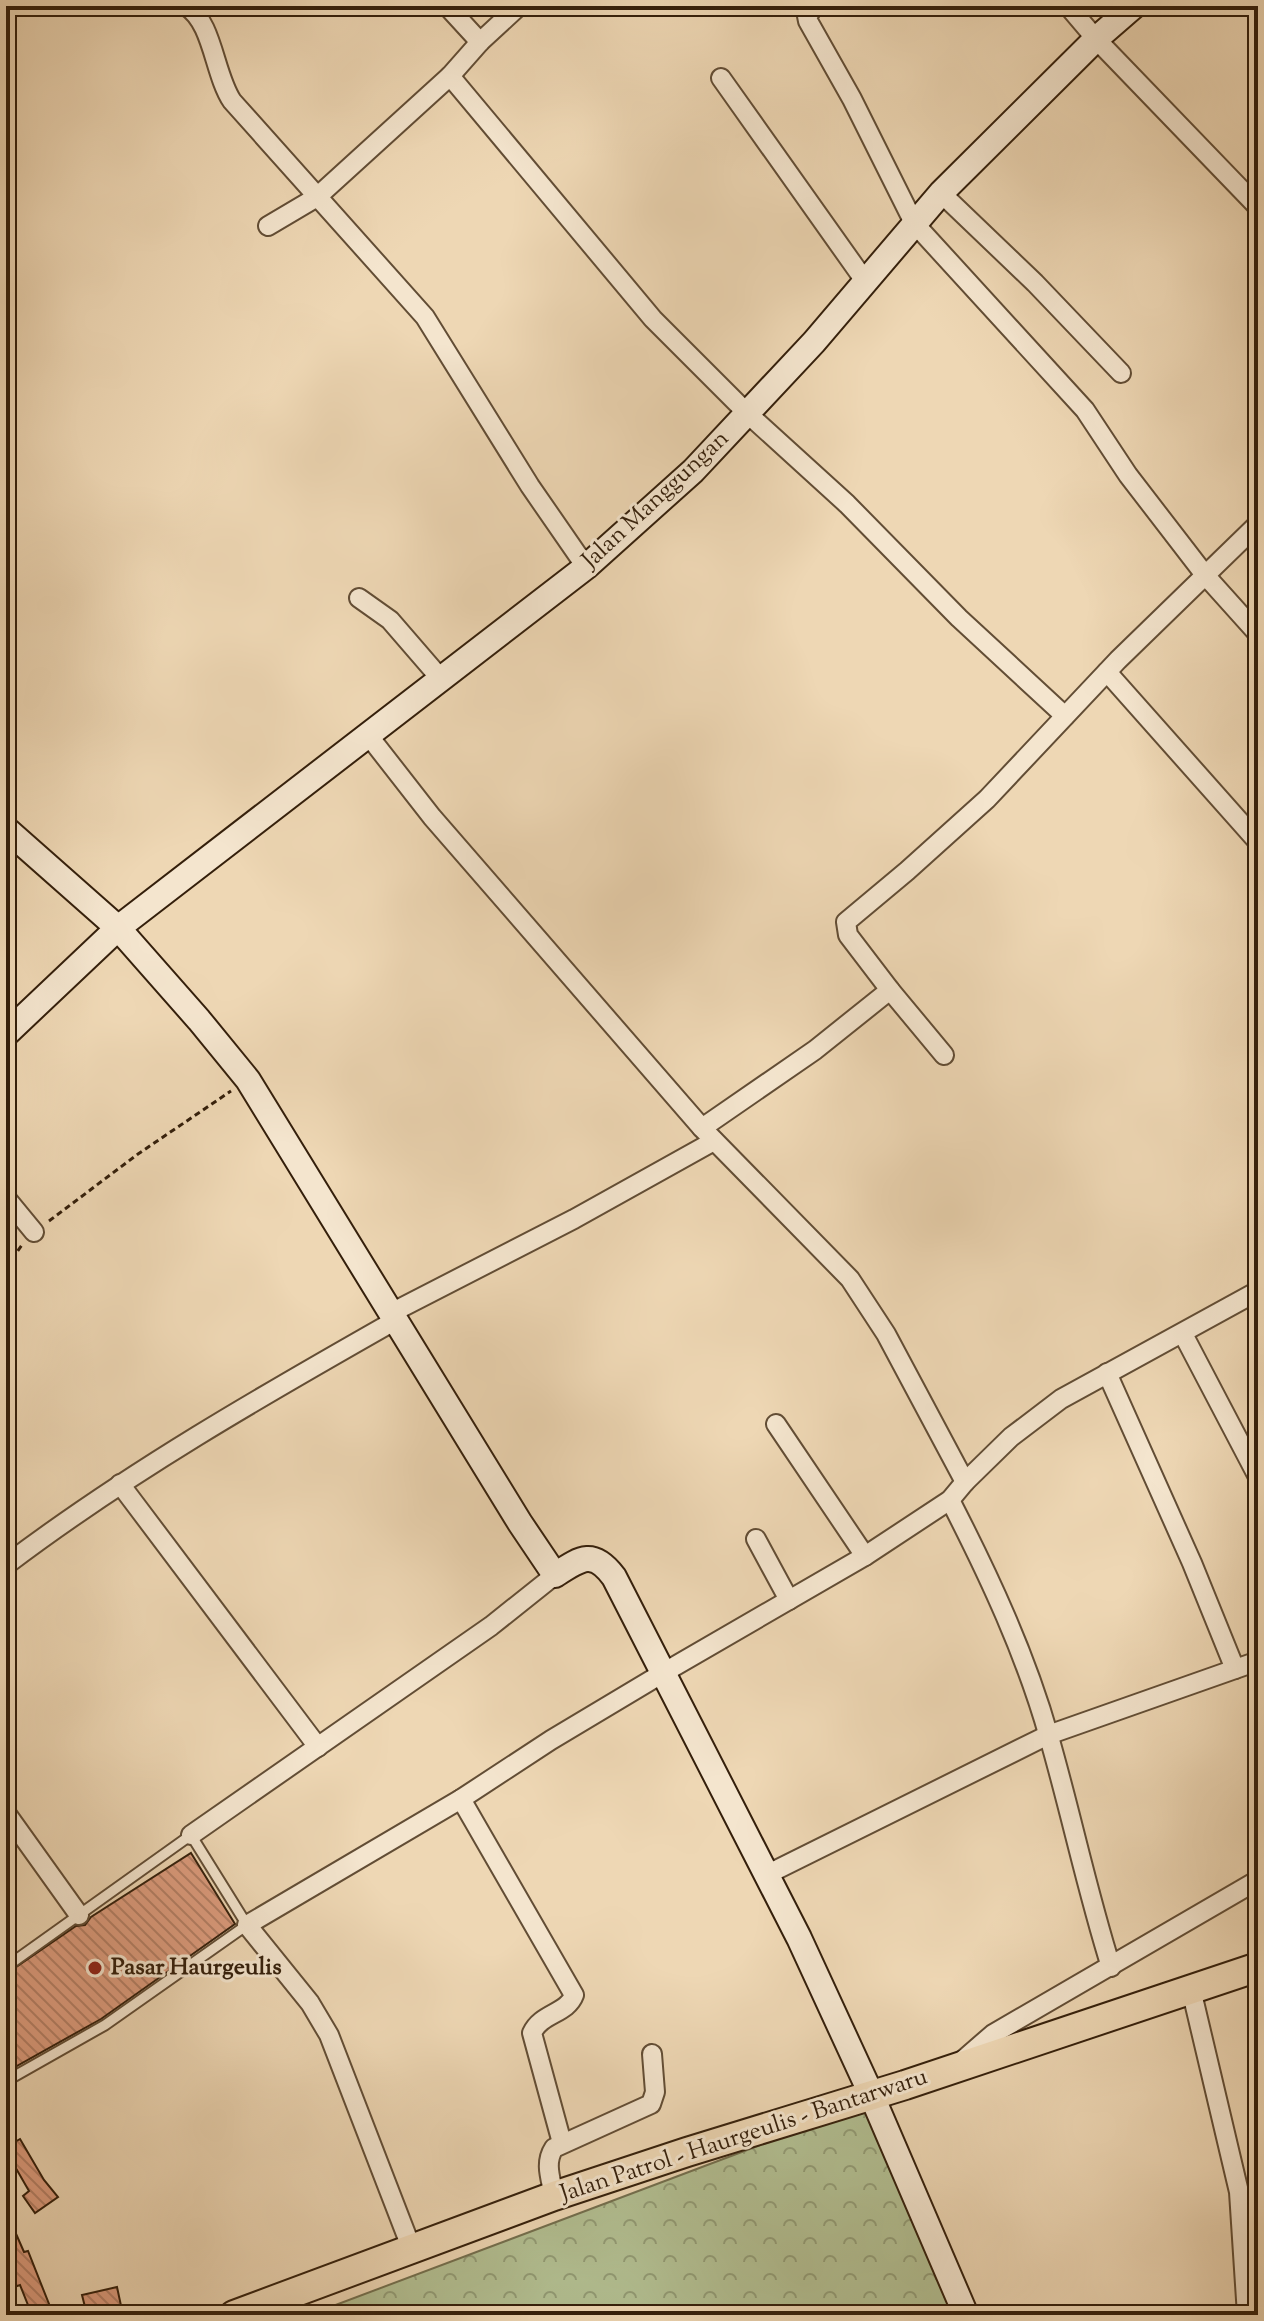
<svg xmlns="http://www.w3.org/2000/svg" width="1264" height="2321" viewBox="0 0 1264 2321" font-family="'Sorts Mill Goudy',serif">
	<style>
		.forest { fill: url(#forest-crowns); stroke: #736f4e; stroke-width: 2 }
		.building { fill: url(#building-back-hatch); stroke: #341f0b; stroke-width: 2 }
		.lines { fill: none; stroke-linecap: round; stroke-linejoin: round }
		.lane-casing { stroke: #624d35; stroke-width: 13 }
		.street-casing { stroke: #624d35; stroke-width: 22 }
		.secondary-casing { stroke: #341f0b; stroke-width: 28 }
		.primary-casing { stroke: #341f0b; stroke-width: 32 }
		.path { stroke: #341f0b; stroke-width: 3; stroke-dasharray: 6 4; stroke-linecap: butt }
		.lane { stroke: #f4e5ce; stroke-width: 9 }
		.street { stroke: #f4e5ce; stroke-width: 18 }
		.secondary { stroke: #f4e5ce; stroke-width: 24 }
		.primary { stroke: #eed7b4; stroke-width: 28 }
		.poi-dot { fill: #8f2418; stroke: #f4e5ce; stroke-width: 3 }
		.labels { text-anchor: middle; dominant-baseline: central; stroke-width: 6; stroke-linejoin: round; paint-order: stroke }
		.street-label { font-size: 24px; fill: #341f0b; stroke: #f4e5ce }
		.poi-label { font-size: 24px; font-weight: bold; fill: #341f0b; stroke: #f4e5ce; text-anchor: start }
	</style>
	<defs>
		<pattern id="forest-crowns" width="20" height="18" patternUnits="userSpaceOnUse" patternTransform="scale(2)"><rect width="20" height="18" fill="#b2bf92"/><path d="M2 6a3 3 0 1 1 6 0M12 15a3 3 0 1 1 6 0" fill="none" stroke="#929b75"/></pattern>
		<pattern id="building-back-hatch" width="6" height="6" patternUnits="userSpaceOnUse" patternTransform="scale(2)"><rect width="6" height="6" fill="#dd9c7e"/><path d="M-1 5l2 2M0 0l6 6M5-1l2 2" fill="none" stroke="#b47f65"/></pattern>
	</defs>
	<rect width="100%" height="100%" fill="#eed7b4"/>
	<filter id="stains"><feTurbulence type="fractalNoise" baseFrequency=".0025" numOctaves="4"/><feColorMatrix values="0 0 0 0 .2 0 0 0 0 .09 0 0 0 0 .02 0 0 0 .5 -.17"/></filter>
	<radialGradient id="worn" r=".72"><stop offset=".6" stop-color="#630" stop-opacity="0"/><stop offset="1" stop-color="#630" stop-opacity=".3"/></radialGradient>
	<polygon class="forest" points="864,2106 954,2315 309,2315"/>
	<g class="building">
		<polygon points="191,1853 235,1924 101,2019 6,2072 6,1974 76,1926 85,1925 91,1917"/>
		<polygon points="20,2139 44,2180 58,2197 35,2213 23,2196 29,2191 6,2151 6,2147"/>
		<polygon points="6,2211 24,2252 28,2251 51,2309 36,2315 32,2315 20,2285 6,2290"/>
		<polygon points="117,2287 123,2315 87,2315 82,2295"/>
	</g>
	<g class="lines">
		<defs>
			<polyline id="lane" points="6,1967 191,1835 247,1925 105,2025 6,2081"/>
			<g id="street">
				<path d="M186 6C213 22 214 74 232 101L425 317 530 486 586 567"/>
				<polyline points="447,6 480,42"/>
				<polyline points="815,6 807,16 808,21 852,99 914,223 1085,410 1128,475 1205,575 1258,634"/>
				<polyline points="1068,6 1096,39 1258,207"/>
				<polyline points="450,76 653,319 747,413 847,504 959,618 1065,716"/>
				<polyline points="721,78 865,281"/>
				<polyline points="941,193 1035,283 1121,373"/>
				<polyline points="268,226 317,197 450,76 480,42 519,6"/>
				<polyline points="359,598 390,620 441,679"/>
				<polyline points="1107,672 1258,842"/>
				<polyline points="368,735 432,817 702,1128 850,1279 886,1334 965,1482"/>
				<polyline points="890,990 944,1055"/>
				<polyline points="702,1128 815,1050 890,990 848,935 846,922 907,871 987,799 1118,660 1258,524"/>
				<polyline points="6,1198 34,1232"/>
				<polyline points="391,1313 574,1219 714,1141"/>
				<polyline points="1183,1334 1258,1477"/>
				<polyline points="1107,1373 1192,1563 1235,1669"/>
				<polyline points="776,1424 865,1556"/>
				<polyline points="120,1484 318,1747"/>
				<path d="M950 1500C989 1576 1026 1655 1049 1737 1071 1813 1087 1891 1111 1967"/>
				<polyline points="756,1539 789,1600"/>
				<path d="M6 1565C129 1472 262 1396 396 1320"/>
				<path d="M461 1799 574 1995C567 2014 541 2013 532 2033L562 2143"/>
				<polyline points="6,1813 79,1915"/>
				<polyline points="191,1835 491,1626 555,1575"/>
				<polyline points="766,1875 1048,1735 1258,1661"/>
				<polyline points="1191,1989 1239,2192 1247,2315"/>
				<polyline points="963,2060 993,2034 1258,1880"/>
				<path d="M554 2196C551 2179 544 2163 554 2148L651 2104 655 2092 652 2054"/>
				<polyline points="411,2247 329,2035 310,2003 247,1925 461,1799 551,1740 663,1673 865,1556 950,1500 965,1482 1011,1437 1061,1399 1258,1291"/>
			</g>
			<g id="secondary">
				<path d="M6 829 118 928 199 1020 248 1080 520 1523 555 1575C581 1558 593 1549 614 1577L799 1938 871 2094 966 2315"/>
				<polyline points="6,1034 118,928 586,567 693,471 814,342 941,193 1096,39 1134,6"/>
			</g>
			<polyline id="primary" points="234,2315 554,2196 687,2152 905,2085 1258,1967"/>
		</defs>
		<use href="#lane" class="lane-casing"/>
		<use href="#street" class="street-casing"/>
		<use href="#secondary" class="secondary-casing"/>
		<use href="#primary" class="primary-casing"/>
		<g class="path">
			<polyline points="49,1221 138,1154 231,1091"/>
			<polyline points="6,1267 22,1245"/>
		</g>
		<use href="#lane" class="lane"/>
		<use href="#street" class="street"/>
		<use href="#secondary" class="secondary"/>
		<use href="#primary" class="primary"/>
	</g>
	<circle class="poi-dot" cx="95" cy="1968" r="8"/>
	<g class="labels">
		<g class="street-label">
			<text transform="translate(656 500) rotate(-43)">Jalan Manggungan</text>
			<text transform="translate(744 2136) rotate(-18)">Jalan Patrol - Haurgeulis - Bantarwaru</text>
		</g>
		<g class="poi-label">
			<text x="111" y="1968">Pasar Haurgeulis</text>
		</g>
	</g>
	<rect width="1264" height="2321" fill="none" stroke="#eed7b4" stroke-width="32"/>
	<rect x="8" y="8" width="1248" height="2305" fill="none" stroke="#341f0b" stroke-width="4"/>
	<rect x="16" y="16" width="1232" height="2289" fill="none" stroke="#341f0b" stroke-width="2"/>
	<rect width="100%" height="100%" filter="url(#stains)"/>
	<rect width="100%" height="100%" fill="url(#worn)"/>
</svg>
